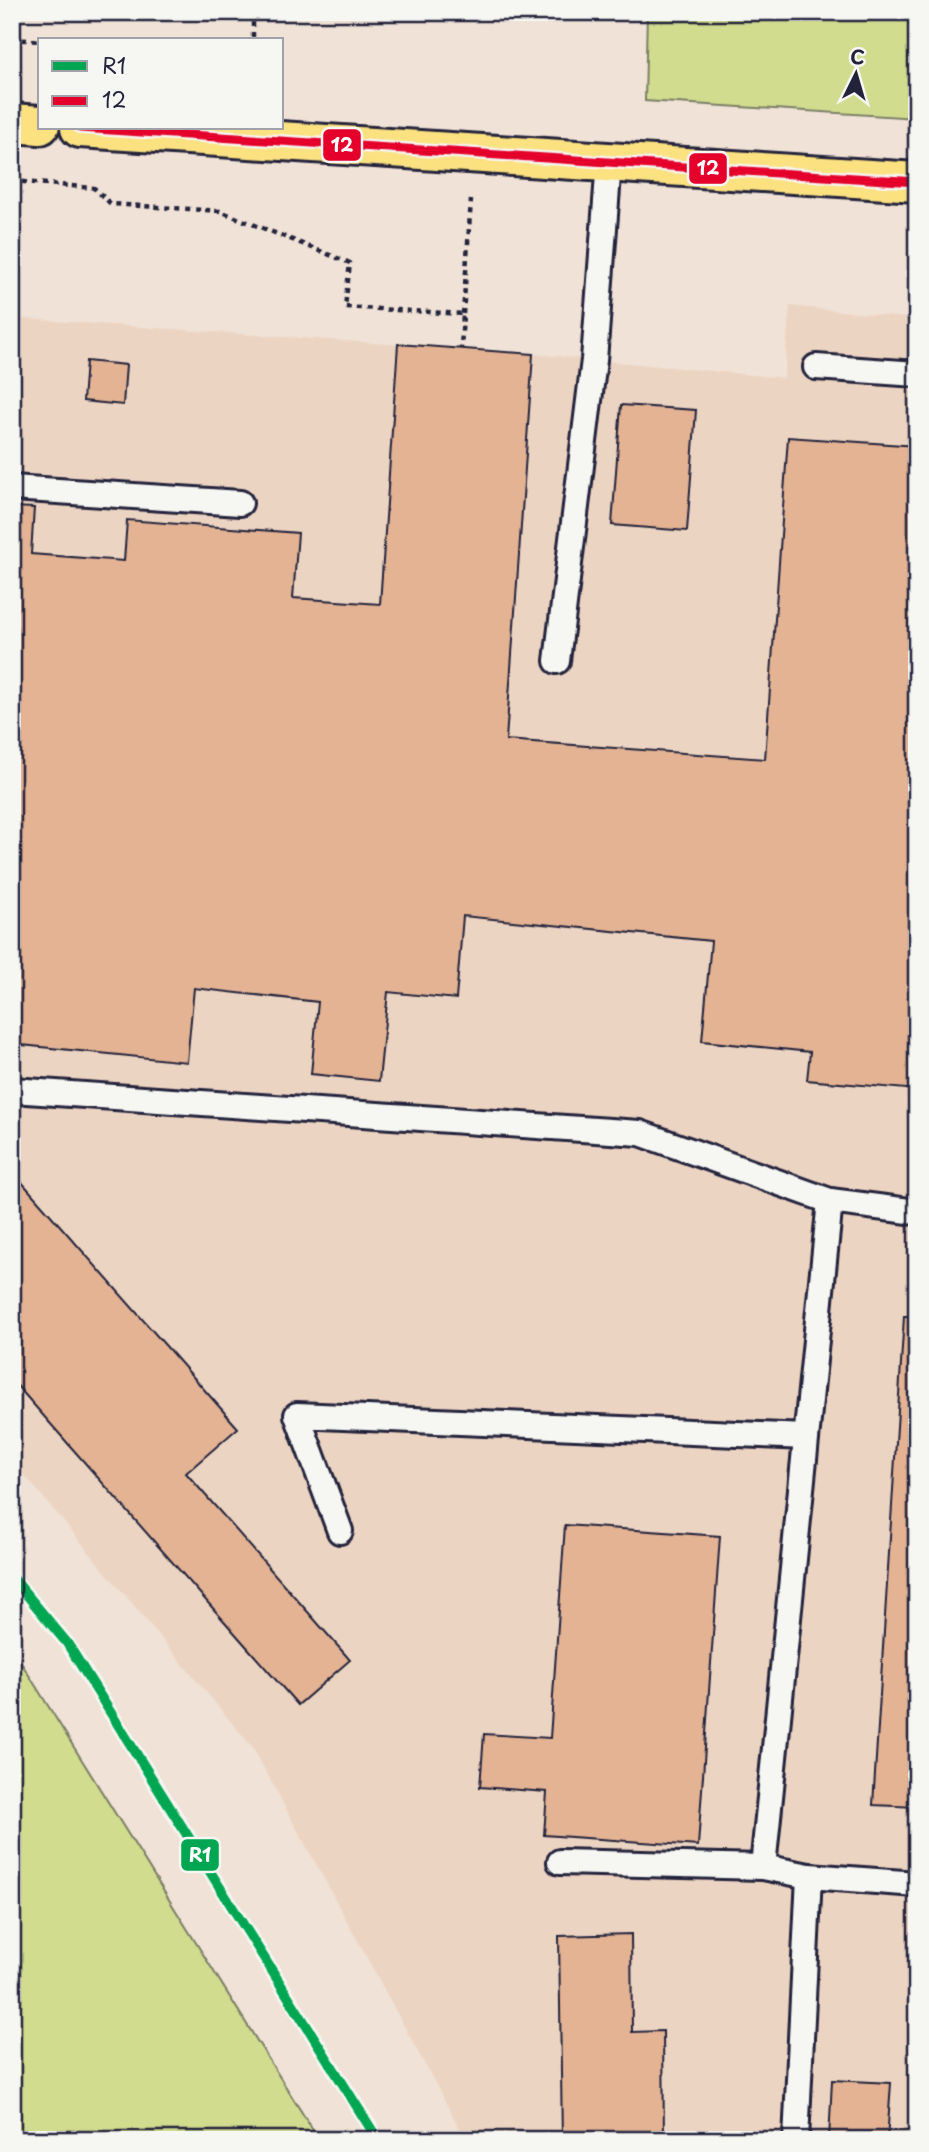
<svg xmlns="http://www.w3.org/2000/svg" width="929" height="2152" viewBox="0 0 929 2152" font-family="'Playpen Sans',sans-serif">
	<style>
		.built { fill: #ecd4c2 }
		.green { fill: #d1dc8f; stroke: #7a7f65; stroke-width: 2 }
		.building { fill: #e3b394; stroke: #22223b; stroke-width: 2 }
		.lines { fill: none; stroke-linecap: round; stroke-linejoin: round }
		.service-casing { stroke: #22223b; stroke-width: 30 }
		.primary-casing { stroke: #22223b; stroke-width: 44 }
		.path { stroke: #22223b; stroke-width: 4.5; stroke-dasharray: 5 5; stroke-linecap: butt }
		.service { stroke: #f6f6f2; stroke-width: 24 }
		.primary { stroke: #fbe180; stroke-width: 38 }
		.bus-1-casing { stroke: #f6f6f2; stroke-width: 14 }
		.bus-1 { stroke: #e4002b; stroke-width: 9 }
		.rail-1-casing { stroke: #f6f6f2; stroke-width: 16 }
		.rail-1 { stroke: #00a651; stroke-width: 10 }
		.line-badge { stroke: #f6f6f2; stroke-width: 2.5 }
		.badge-label { font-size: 19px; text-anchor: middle; font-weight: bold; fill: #fff }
	</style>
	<rect width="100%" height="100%" fill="#f0e2d6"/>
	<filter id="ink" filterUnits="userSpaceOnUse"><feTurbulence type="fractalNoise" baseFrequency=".0143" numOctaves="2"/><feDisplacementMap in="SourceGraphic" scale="14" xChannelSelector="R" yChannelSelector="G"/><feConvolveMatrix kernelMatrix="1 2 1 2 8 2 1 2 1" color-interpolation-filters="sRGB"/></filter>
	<g filter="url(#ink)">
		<polygon class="built" points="790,306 917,319 917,2140 466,2140 253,1748 12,1460 12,318 533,354 784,378"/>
		<g class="green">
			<polygon points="647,12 917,12 917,118 645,101"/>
			<polygon points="12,1648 314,2132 317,2140 12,2140"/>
		</g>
		<g class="building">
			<polygon points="398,344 533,354 506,740 765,759 788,437 917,446 917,1090 807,1080 810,1052 702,1041 711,941 463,916 456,999 388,992 379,1081 311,1074 318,1002 194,988 187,1062 12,1044 12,507 34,508 31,554 124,561 127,520 298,533 293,598 380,604"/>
			<polygon points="86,361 126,365 123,405 83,401"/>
			<polygon points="621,405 696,410 687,531 612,525"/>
			<polygon points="12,1171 238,1428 186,1473 350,1660 298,1705 12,1380"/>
			<polygon points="904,1316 917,1316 917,1807 873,1805"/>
			<polygon points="565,1525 720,1536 698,1846 544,1835 547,1792 480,1787 484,1734 550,1738"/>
			<polygon points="631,1934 632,2032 663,2031 664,2140 562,2140 559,1936"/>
			<polygon points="832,2080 891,2083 887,2140 829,2140"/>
		</g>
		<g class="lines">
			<defs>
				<g id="service">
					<polyline points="816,367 917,374"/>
					<polyline points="12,488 240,503"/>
					<polyline points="557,661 594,360 609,162"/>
					<polyline points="12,1090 640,1133 830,1201 917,1212"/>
					<polyline points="830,1201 763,1867 809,1876 917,1884"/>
					<polyline points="340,1531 297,1415 806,1437"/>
					<polyline points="560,1862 763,1867"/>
					<polyline points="796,2140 809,1876"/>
				</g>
				<g id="primary">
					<polyline points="12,123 40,125"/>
					<polyline points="80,128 917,182"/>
				</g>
			</defs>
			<use href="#service" class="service-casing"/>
			<use href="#primary" class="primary-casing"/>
			<g class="path">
				<polyline points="253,12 253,40"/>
				<polyline points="12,39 40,41"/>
				<polyline points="12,181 94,188 111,204 220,211 350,263 345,307 463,314 461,349"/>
				<polyline points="463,314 471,200"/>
			</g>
			<use href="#service" class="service"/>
			<use href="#primary" class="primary"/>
			<defs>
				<polyline id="bus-1" points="80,128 917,182"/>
			</defs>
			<use href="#bus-1" class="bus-1-casing"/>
			<use href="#bus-1" class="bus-1"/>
			<defs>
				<polyline id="rail-1" points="12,1577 67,1643 378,2140"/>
			</defs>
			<use href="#rail-1" class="rail-1-casing"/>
			<use href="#rail-1" class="rail-1"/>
		</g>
	</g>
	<g class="line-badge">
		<rect x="322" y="128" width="40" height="34" rx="7" fill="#e4002b"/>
		<rect x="688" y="152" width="40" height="33" rx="7" fill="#e4002b"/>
		<rect x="180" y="1838" width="40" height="34" rx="7" fill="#00a651"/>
	</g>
	<g class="badge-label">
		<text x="342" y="152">12</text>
		<text x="708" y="175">12</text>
		<text x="200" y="1862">R1</text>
	</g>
	<rect width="929" height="2152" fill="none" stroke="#f6f6f2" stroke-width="42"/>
	<rect x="21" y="21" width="887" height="2110" fill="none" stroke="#22223b" stroke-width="2.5" filter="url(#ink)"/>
	<rect x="38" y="38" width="245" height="91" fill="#f6f6f2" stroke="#a1a1a9" stroke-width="2"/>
	<rect x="52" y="61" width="35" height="10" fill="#00a651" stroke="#a1a1a9" stroke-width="2"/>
	<text x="102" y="74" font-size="21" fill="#22223b">R1</text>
	<rect x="52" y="96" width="35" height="10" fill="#e4002b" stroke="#a1a1a9" stroke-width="2"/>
	<text x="102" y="108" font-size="21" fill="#22223b">12</text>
	<g transform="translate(856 74) rotate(5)" stroke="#f6f6f2" stroke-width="5" paint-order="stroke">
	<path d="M0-5L12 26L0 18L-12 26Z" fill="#22223b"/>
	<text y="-10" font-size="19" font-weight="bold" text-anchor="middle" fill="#22223b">С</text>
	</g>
</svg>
